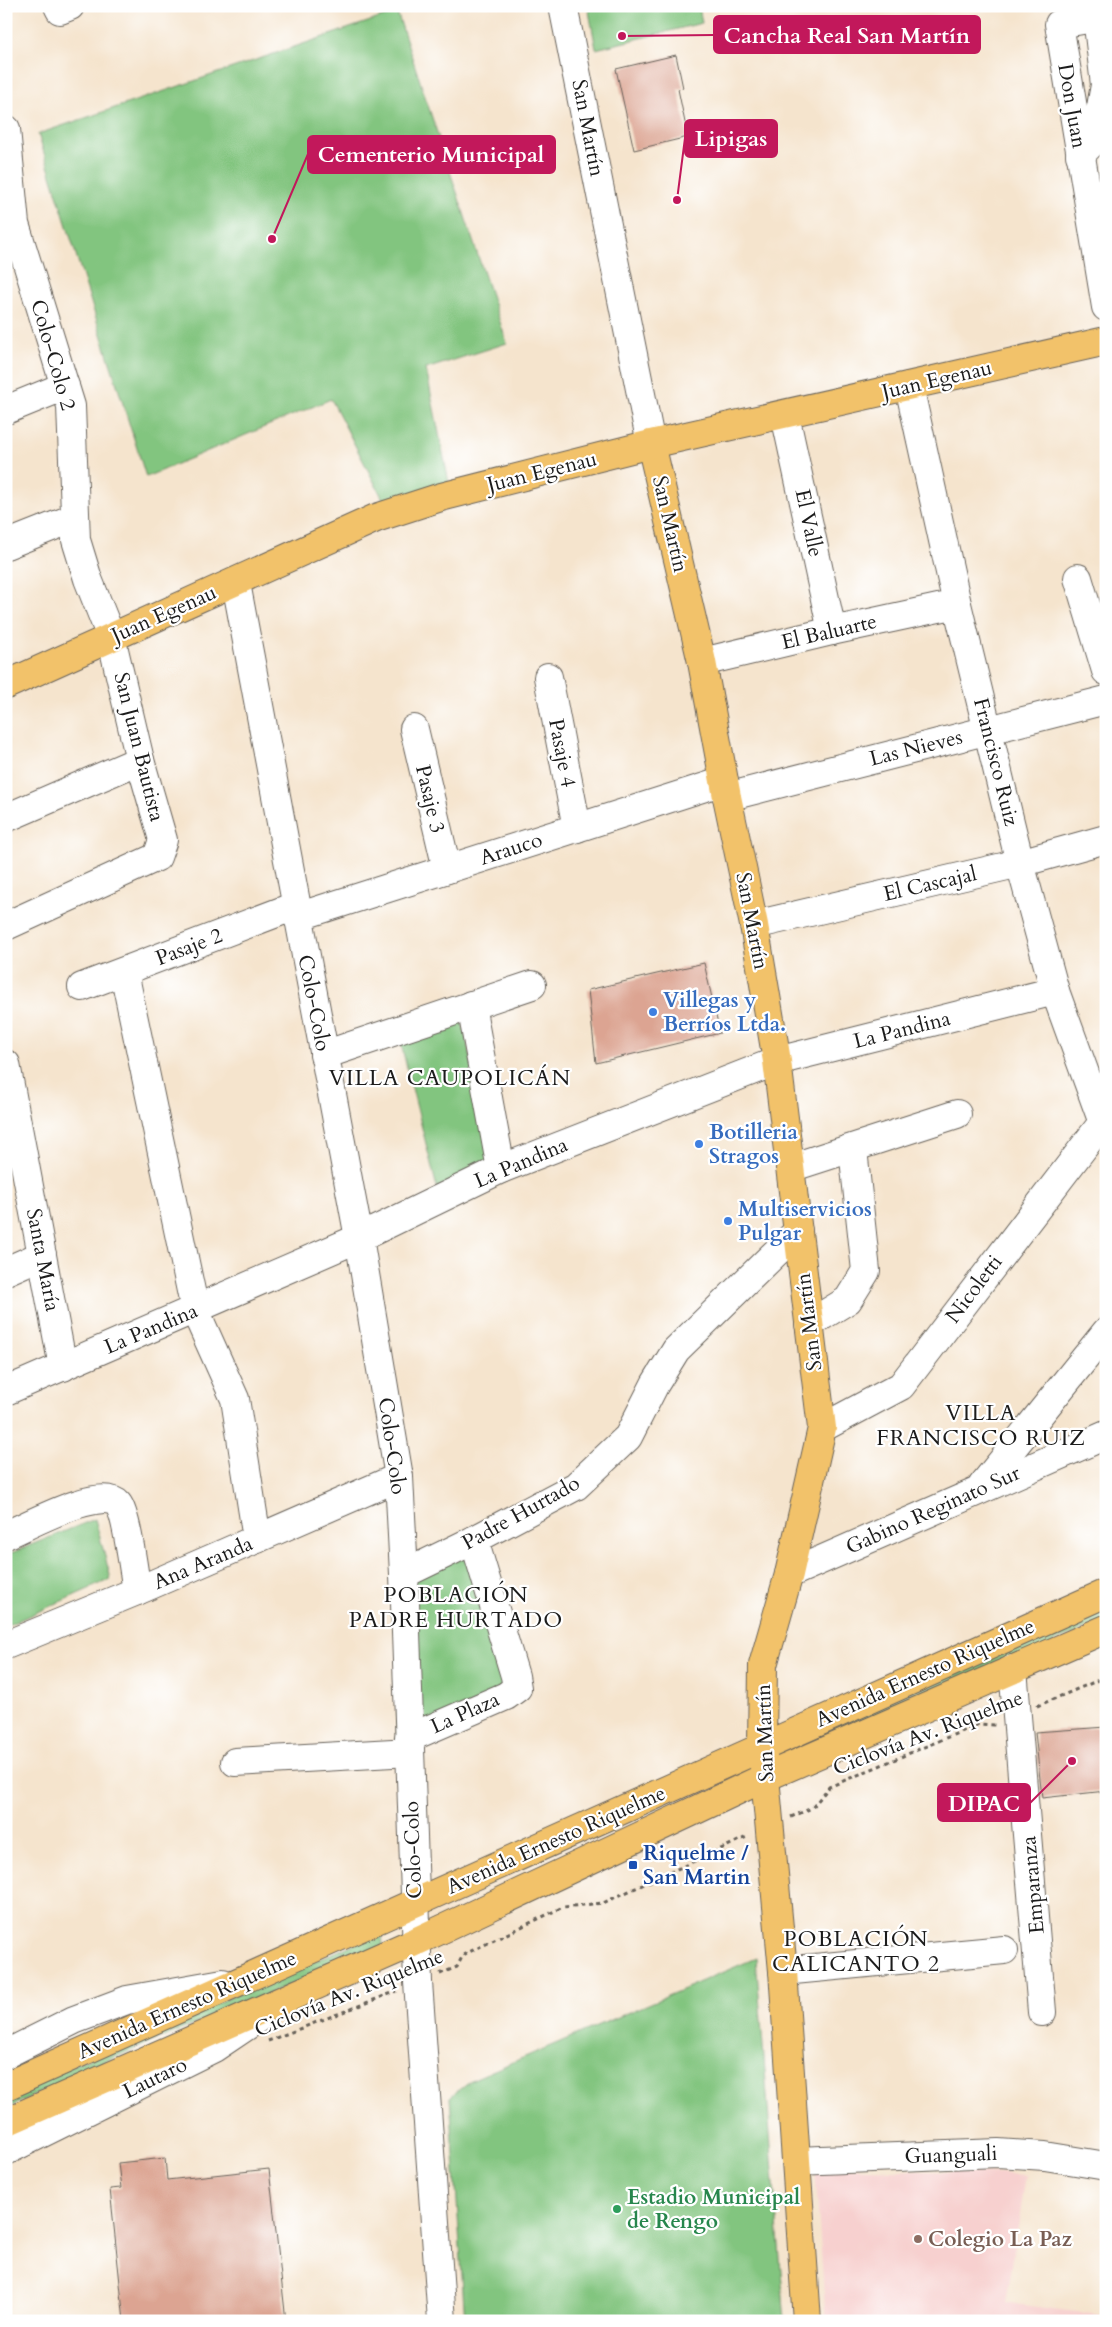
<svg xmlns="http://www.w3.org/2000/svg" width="1112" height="2327" viewBox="0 0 1112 2327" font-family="Cardo,serif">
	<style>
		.built { fill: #f7d0cf }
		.green { fill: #82c57f; stroke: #4f704e }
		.building { fill: #dca492 }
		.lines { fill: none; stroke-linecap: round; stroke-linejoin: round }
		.minor-casing { stroke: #68625a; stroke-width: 30 }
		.major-casing { stroke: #68625a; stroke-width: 30 }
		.path { stroke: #68625a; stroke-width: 3; stroke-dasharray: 4 4; stroke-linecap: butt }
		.minor { stroke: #fff; stroke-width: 28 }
		.major { stroke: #f2c26a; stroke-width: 28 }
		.shop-dot { fill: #3f7fe0; stroke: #fff; stroke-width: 2 }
		.transit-dot { fill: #1a4fb4; stroke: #fff; stroke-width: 2 }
		.leisure-dot { fill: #2e9e5b; stroke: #fff; stroke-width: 2 }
		.education-dot { fill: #8d6e63; stroke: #fff; stroke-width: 2 }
		.labels { text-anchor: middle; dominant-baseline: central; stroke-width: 4.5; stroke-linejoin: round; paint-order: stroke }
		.street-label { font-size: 21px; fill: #1c1c1c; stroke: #fff }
		.shop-label { font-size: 21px; font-weight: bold; fill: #366cbe; stroke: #fff; text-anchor: start }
		.transit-label { font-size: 21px; font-weight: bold; fill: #164399; stroke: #fff; text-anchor: start }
		.leisure-label { font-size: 21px; font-weight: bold; fill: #27864d; stroke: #fff; text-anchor: start }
		.education-label { font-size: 21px; font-weight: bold; fill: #785e54; stroke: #fff; text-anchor: start }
		.neighbourhood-label { font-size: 22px; letter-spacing: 1px; fill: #1c1c1c; stroke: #fff }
		.leader { fill: none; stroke: #c2185b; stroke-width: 2 }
		.callout-dot { fill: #c2185b; stroke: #fff; stroke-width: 2 }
		.callout { fill: #c2185b; stroke: #c2185b; stroke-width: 2 }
		.callout-label { font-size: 22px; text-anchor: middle; font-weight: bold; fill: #fff }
	</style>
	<rect width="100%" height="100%" fill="#fff"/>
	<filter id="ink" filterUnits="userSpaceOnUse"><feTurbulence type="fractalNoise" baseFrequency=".02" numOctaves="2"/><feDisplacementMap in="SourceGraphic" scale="10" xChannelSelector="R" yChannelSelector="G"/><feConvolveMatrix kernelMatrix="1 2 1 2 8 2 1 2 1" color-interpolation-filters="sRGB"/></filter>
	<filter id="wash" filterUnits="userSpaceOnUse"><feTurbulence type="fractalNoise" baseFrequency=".0096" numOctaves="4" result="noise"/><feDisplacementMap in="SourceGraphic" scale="20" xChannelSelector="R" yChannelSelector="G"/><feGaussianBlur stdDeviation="1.12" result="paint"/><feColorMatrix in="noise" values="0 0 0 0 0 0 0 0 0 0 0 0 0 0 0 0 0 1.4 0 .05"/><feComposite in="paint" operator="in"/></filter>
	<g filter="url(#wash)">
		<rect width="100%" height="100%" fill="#f5e4cd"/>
		<polygon class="built" points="815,2167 1026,2175 1006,2303 1100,2315 1101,2321 826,2321"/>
		<g class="green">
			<polygon points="588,6 699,6 702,23 596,49"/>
			<polygon points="397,12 507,343 426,369 449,483 385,503 331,399 146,477 38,134"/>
			<polygon points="462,1020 493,1162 437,1188 401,1044"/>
			<polygon points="95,1519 111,1579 6,1626 6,1555"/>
			<polygon points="469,1546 510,1686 396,1741 404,1579"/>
			<polygon points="1106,1605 1106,1620 784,1759 781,1747"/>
			<polygon points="382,1932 383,1946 99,2064 6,2109 6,2094"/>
			<polygon points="756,1958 785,2321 465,2321 450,2097 471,2080"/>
		</g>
		<g id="blocks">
			<g class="building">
				<polygon points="676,55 683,88 678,89 688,137 634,150 616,69"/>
				<polygon points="704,963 720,1033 596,1063 588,990"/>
				<polygon points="1106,1727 1106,1791 1042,1798 1035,1732"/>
				<polygon points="165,2158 167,2180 269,2169 286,2321 124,2321 110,2189 121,2188 118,2163"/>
			</g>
		</g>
	</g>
	<g filter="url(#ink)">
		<use href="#blocks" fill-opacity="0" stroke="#68625a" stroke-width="1"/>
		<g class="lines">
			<defs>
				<g id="minor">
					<polyline points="58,6 60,10 70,6"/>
					<polyline points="563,6 651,444"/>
					<polyline points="1106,16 1059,24 1106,307"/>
					<polyline points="6,129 15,224 71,406 76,540 88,579 111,637 140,760 163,840 157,857 6,926"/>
					<polyline points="1080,155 1095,140 1105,85 1097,17"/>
					<polyline points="909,386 957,604 1020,863 1055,991 1106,1131"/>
					<polyline points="6,410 65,386"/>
					<polyline points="785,415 832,631"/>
					<polyline points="6,545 74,518"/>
					<polyline points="1078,578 1106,671"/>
					<polyline points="236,583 359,1238 399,1477 404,1574 418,1982 442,2321"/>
					<polyline points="702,662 832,631 957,604"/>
					<polyline points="548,677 577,828"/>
					<polyline points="414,729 447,869"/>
					<polyline points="727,797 1106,700"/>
					<polyline points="6,818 140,760"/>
					<polyline points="297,917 724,781"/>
					<polyline points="754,925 1020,863 1106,839"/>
					<polyline points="124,972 195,1310 235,1399 257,1539"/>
					<polyline points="82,987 295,906"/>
					<polyline points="471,1005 501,1169"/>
					<polyline points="324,1055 532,985"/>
					<polyline points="6,1064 63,1367"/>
					<polyline points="790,1168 957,1114"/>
					<polyline points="6,1271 42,1255"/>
					<polyline points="809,1324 848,1300 866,1271 853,1149"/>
					<polyline points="6,1391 359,1238 501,1169 777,1061 1055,991"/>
					<polyline points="822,1428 901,1386 1103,1122"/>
					<polyline points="982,1486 1106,1332"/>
					<path d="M6 1535C26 1527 101 1485 118 1504 127 1515 134 1574 137 1591"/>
					<polyline points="404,1574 474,1540 576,1486 628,1437 655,1384 676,1350 798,1231"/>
					<polyline points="789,1574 1106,1435"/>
					<polyline points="6,1645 137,1591 399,1477"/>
					<polyline points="1013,1669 1042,2012"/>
					<polyline points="409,1738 506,1696 517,1688 515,1676 474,1540"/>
					<polyline points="235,1762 410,1752"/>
					<polyline points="783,1971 1004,1950"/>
					<polyline points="6,2054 74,2020 127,2000 223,1983"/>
					<polyline points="6,2151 214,2048 257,2019"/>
					<polyline points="796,2161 998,2153 1045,2156 1106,2166"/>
				</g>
				<g id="major">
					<polyline points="651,444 702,662 727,797 754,925 777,1061 822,1428 789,1574 763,1665 762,1745 783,1971 807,2321"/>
					<polyline points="6,685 376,518 441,497 651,444 1106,341"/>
					<polyline points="6,2086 1106,1593"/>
					<polyline points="6,2122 417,1941 766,1777 1106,1629"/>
				</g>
			</defs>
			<use href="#minor" class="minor-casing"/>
			<use href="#major" class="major-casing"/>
			<g class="path">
				<polyline points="1037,1706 1106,1677"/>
				<polyline points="791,1817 812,1808 829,1787 979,1724 995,1725"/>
				<polyline points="440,1974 457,1967 463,1955 563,1907 603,1903 749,1836"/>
				<polyline points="268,2041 397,1991"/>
			</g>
			<use href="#minor" class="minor"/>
			<use href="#major" class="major"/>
		</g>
	</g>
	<g class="shop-dot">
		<circle cx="653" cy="1012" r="5"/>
		<circle cx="699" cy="1144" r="5"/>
		<circle cx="728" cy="1221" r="5"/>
	</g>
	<rect class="transit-dot" x="628" y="1860" width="10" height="10" rx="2.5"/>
	<circle class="leisure-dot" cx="617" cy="2209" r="5"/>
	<circle class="education-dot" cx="918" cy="2239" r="5"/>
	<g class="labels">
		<g class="street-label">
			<text transform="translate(1072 106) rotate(80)">Don Juan</text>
			<text transform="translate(588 128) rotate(79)">San Martín</text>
			<text transform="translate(53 355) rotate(74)">Colo-Colo 2</text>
			<text transform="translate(937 380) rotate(-13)">Juan Egenau</text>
			<text transform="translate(542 472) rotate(-14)">Juan Egenau</text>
			<text transform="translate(809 523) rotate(78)">El Valle</text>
			<text transform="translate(670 524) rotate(77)">San Martín</text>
			<text transform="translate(164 614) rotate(-24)">Juan Egenau</text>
			<text transform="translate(829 632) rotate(-13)">El Baluarte</text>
			<text transform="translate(139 747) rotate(76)">San Juan Bautista</text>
			<text transform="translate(916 748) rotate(-14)">Las Nieves</text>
			<text transform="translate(562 753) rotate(79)">Pasaje 4</text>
			<text transform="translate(996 762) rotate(76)">Francisco Ruiz</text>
			<text transform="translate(430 799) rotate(77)">Pasaje 3</text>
			<text transform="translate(511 849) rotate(-18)">Arauco</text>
			<text transform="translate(930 884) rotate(-13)">El Cascajal</text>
			<text transform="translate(752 921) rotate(79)">San Martín</text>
			<text transform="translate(189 947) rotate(-21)">Pasaje 2</text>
			<text transform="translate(314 1003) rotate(79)">Colo-Colo</text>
			<text transform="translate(902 1030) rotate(-14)">La Pandina</text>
			<text transform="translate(521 1163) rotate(-23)">La Pandina</text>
			<text transform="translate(43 1260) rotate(79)">Santa María</text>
			<text transform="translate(974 1289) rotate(-53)">Nicoletti</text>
			<text transform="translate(809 1322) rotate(-97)">San Martín</text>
			<text transform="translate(151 1329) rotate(-23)">La Pandina</text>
			<text transform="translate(392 1446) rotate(82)">Colo-Colo</text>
			<text transform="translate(933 1510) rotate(-24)">Gabino Reginato Sur</text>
			<text transform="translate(521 1513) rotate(-29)">Padre Hurtado</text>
			<text transform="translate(203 1563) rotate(-23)">Ana Aranda</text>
			<text transform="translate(925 1673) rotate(-24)">Avenida Ernesto Riquelme</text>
			<text transform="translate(465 1713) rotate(-24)">La Plaza</text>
			<text transform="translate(765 1733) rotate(-92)">San Martín</text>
			<text transform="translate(928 1733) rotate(-21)">Ciclovía Av. Riquelme</text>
			<text transform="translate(556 1840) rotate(-24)">Avenida Ernesto Riquelme</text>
			<text transform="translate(413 1850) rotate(-92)">Colo-Colo</text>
			<text transform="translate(1033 1885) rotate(-95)">Emparanza</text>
			<text transform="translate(349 1993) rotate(-22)">Ciclovía Av. Riquelme</text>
			<text transform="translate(187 2005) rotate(-24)">Avenida Ernesto Riquelme</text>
			<text transform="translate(155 2078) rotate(-26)">Lautaro</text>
			<text transform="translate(951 2155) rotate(-2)">Guanguali</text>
		</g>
		<g class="shop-label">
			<text x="663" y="1000">Villegas y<tspan x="663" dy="24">Berríos Ltda.</tspan></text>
			<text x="709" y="1132">Botilleria<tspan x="709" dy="24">Stragos</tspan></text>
			<text x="738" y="1209">Multiservicios<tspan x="738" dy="24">Pulgar</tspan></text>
		</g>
		<g class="transit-label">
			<text x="643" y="1853">Riquelme /<tspan x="643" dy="24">San Martin</tspan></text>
		</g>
		<g class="leisure-label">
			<text x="627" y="2197">Estadio Municipal<tspan x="627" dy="24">de Rengo</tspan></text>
		</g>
		<g class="education-label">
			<text x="928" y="2239">Colegio La Paz</text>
		</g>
		<g class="neighbourhood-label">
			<text x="450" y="1078">VILLA CAUPOLICÁN</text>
			<text x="981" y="1413">VILLA<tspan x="981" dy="25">FRANCISCO RUIZ</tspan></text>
			<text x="456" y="1595">POBLACIÓN<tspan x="456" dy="25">PADRE HURTADO</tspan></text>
			<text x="856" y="1939">POBLACIÓN<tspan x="856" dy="25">CALICANTO 2</tspan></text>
		</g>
	</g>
	<path class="leader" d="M622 36L714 35M677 200L685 138M272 239L308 154M1072 1761L1030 1803"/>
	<g class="callout-dot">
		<circle cx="622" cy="36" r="5"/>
		<circle cx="677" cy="200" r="5"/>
		<circle cx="272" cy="239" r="5"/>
		<circle cx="1072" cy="1761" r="5"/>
	</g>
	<g class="callout">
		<rect x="714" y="16" width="266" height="37" rx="5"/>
		<rect x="685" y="120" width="92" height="37" rx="5"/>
		<rect x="308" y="136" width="247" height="37" rx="5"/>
		<rect x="938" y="1784" width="92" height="37" rx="5"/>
	</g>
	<g class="callout-label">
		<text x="847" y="43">Cancha Real San Martín</text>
		<text x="731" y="146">Lipigas</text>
		<text x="431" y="162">Cementerio Municipal</text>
		<text x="984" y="1811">DIPAC</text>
	</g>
	<rect width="1112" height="2327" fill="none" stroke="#fff" stroke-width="25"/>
</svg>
